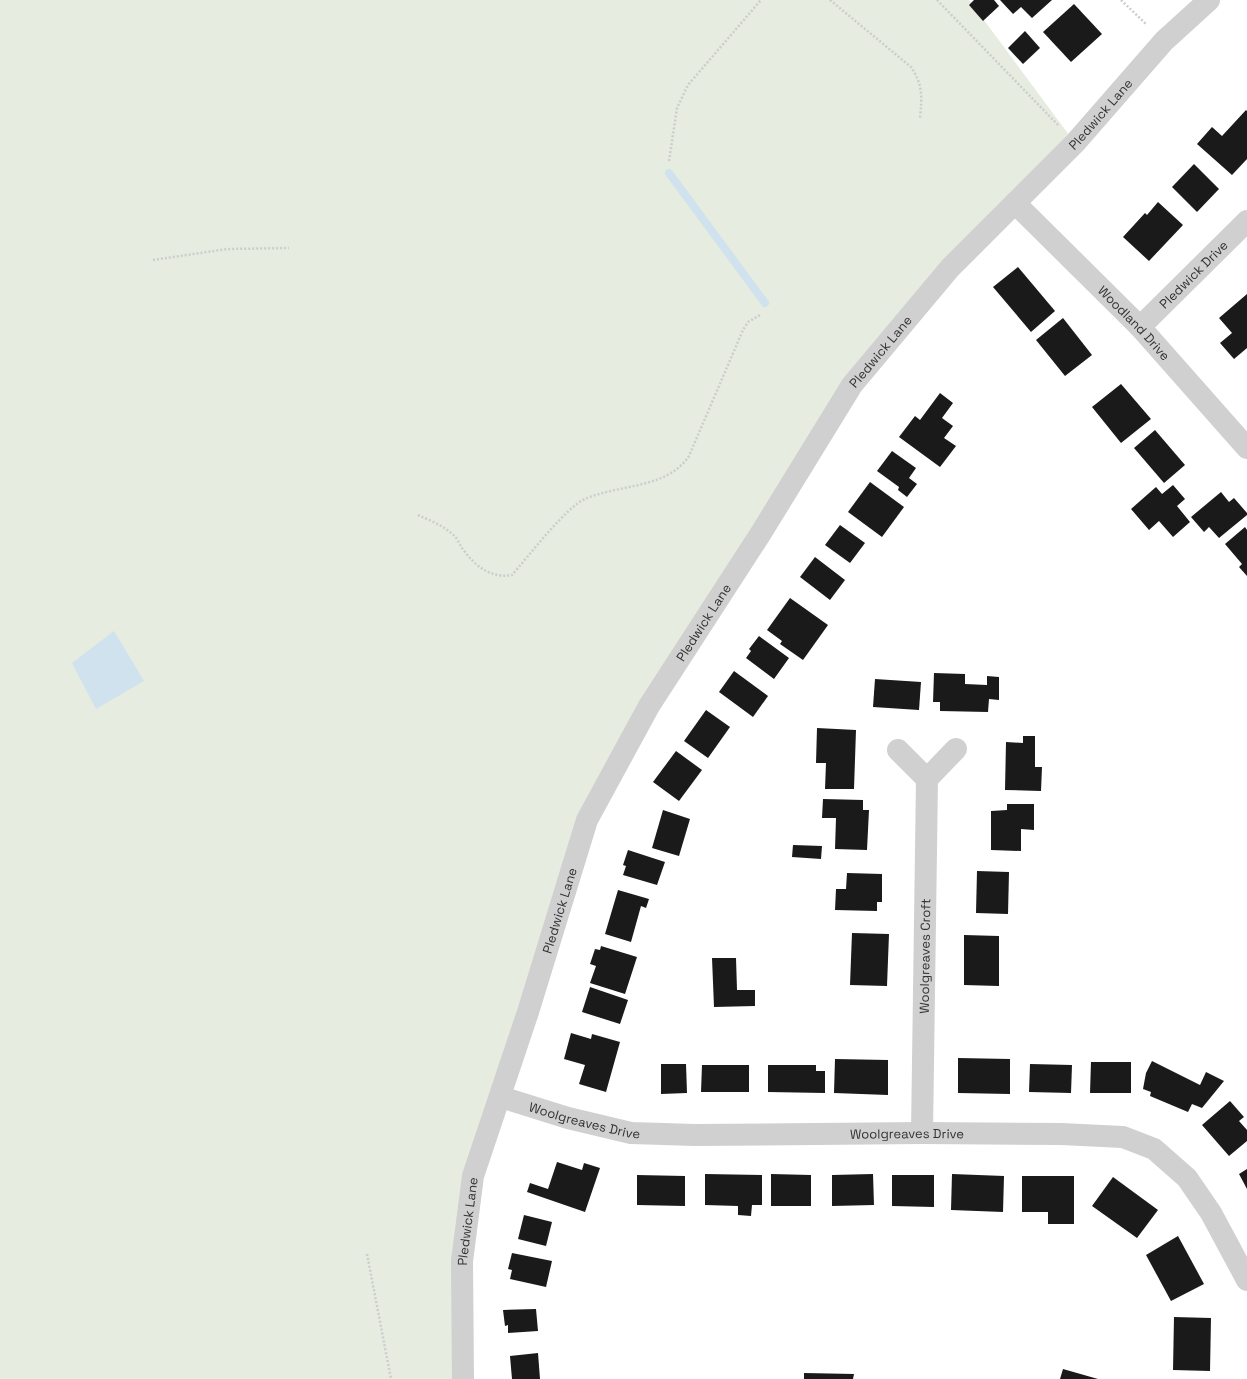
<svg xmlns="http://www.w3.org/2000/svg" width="1247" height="1379" viewBox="0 0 1247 1379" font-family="'Space Grotesk',sans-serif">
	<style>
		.green { fill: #e6ecdf }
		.water { fill: #cfe2ee }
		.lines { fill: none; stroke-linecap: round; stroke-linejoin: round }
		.stream { stroke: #cfe2ee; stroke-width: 8 }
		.building { fill: #1a1a1a }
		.path { stroke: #cdcdcd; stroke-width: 2.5; stroke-dasharray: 2 2; stroke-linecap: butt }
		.minor { stroke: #d0d0d0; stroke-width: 22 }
		.labels { text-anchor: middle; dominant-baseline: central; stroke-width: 4; stroke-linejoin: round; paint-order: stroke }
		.street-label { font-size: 13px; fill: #333; stroke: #fff }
	</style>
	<rect width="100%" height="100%" fill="#fff"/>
	<polygon class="green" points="0,0 969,0 1075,143 852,385 587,820 473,1176 463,1379 0,1379"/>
	<polygon class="water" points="114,631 144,681 96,709 72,663"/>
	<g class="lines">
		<polyline class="stream" points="669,173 765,303"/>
	</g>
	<g class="building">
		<polygon points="974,0 994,0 999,6 983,21 969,5"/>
		<polygon points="1000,0 1052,0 1032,18 1021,7 1013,14"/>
		<polygon points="1074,4 1102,34 1071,62 1043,32"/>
		<polygon points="1025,31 1040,48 1023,64 1008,48"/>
		<polygon points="1246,110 1247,111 1247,159 1232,175 1197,144 1212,127 1222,136"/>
		<polygon points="1194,164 1219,189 1197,212 1172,187"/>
		<polygon points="1158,202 1183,225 1149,261 1123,237 1145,213 1147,215"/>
		<polygon points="1018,267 1055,311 1031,332 993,287"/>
		<polygon points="1247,294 1247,348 1234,359 1220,343 1232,333 1219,318"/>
		<polygon points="1063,318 1092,355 1065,376 1036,340"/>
		<polygon points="1121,384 1151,419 1121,443 1092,407"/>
		<polygon points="940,393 953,403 942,418 953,426 944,438 956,446 940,467 899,437 915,416 920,420"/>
		<polygon points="1155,430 1185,465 1164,483 1134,448"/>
		<polygon points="892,451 916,468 909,478 917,484 907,497 898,490 899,487 877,471"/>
		<polygon points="870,482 904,507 882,537 848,512"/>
		<polygon points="1173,485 1185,499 1177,506 1190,522 1173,537 1159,521 1149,530 1131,509 1156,487 1162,494"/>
		<polygon points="1221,492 1229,502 1234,498 1247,513 1247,515 1219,538 1209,527 1204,532 1191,517"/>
		<polygon points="840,525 865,543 850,563 825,545"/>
		<polygon points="1245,527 1247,530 1247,576 1239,567 1242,564 1225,544"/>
		<polygon points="815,557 845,580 830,600 800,577"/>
		<polygon points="790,598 828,625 803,660 780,644 782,641 767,630"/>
		<polygon points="759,636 789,658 774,679 746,658 751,651 749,649"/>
		<polygon points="734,671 768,696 753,717 719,692"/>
		<polygon points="934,673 965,674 965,684 987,685 987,676 999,677 999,700 989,699 988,712 940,711 940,702 933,702"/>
		<polygon points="875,679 921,682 919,710 873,707"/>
		<polygon points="706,710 730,727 708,758 684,741"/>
		<polygon points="817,728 856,730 854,789 825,789 826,763 816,763"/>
		<polygon points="1023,736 1035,736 1035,767 1042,767 1041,791 1005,790 1006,742 1023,743"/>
		<polygon points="676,751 702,770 679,801 653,782"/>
		<polygon points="823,799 863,800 863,810 869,810 867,850 835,849 836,818 822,818"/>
		<polygon points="1007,804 1034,804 1034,830 1021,829 1021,851 991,850 991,811 1007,810"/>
		<polygon points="663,810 690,819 679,856 652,848"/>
		<polygon points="793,845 822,846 821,859 792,857"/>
		<polygon points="628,850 665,862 657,885 623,875 626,866 623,865"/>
		<polygon points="977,871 1009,872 1008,914 976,913"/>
		<polygon points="847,873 882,874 882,902 877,902 877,911 835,910 836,889 846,889"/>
		<polygon points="618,890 649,899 646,908 641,906 631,942 605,934"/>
		<polygon points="852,933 889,934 887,986 850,985"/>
		<polygon points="964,935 999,936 999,986 964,985"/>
		<polygon points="601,946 637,957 625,994 590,983 596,966 590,964 595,949 600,950"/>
		<polygon points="712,958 736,958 737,990 755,990 755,1006 714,1007"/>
		<polygon points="590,987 628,1000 620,1024 582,1012"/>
		<polygon points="571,1033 591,1039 592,1034 620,1042 606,1092 579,1084 585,1065 564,1059"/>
		<polygon points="958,1058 1010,1059 1010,1094 958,1093"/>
		<polygon points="835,1059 888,1060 888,1095 834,1093"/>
		<polygon points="1152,1061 1200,1085 1206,1072 1224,1081 1202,1108 1192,1104 1188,1112 1150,1096 1151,1092 1143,1089 1146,1073"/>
		<polygon points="1091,1062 1131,1062 1131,1093 1090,1093"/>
		<polygon points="661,1064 686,1064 687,1093 661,1094"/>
		<polygon points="1030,1064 1072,1065 1071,1093 1029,1092"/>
		<polygon points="702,1065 749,1065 749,1092 701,1092"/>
		<polygon points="768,1065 816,1065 816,1071 825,1071 825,1093 768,1092"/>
		<polygon points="1230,1101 1244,1117 1239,1121 1247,1130 1247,1141 1229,1156 1202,1125"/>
		<polygon points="557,1162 582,1170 584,1163 600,1168 585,1212 527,1192 530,1183 548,1189"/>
		<polygon points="1247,1169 1247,1189 1239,1174"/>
		<polygon points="705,1174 762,1175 762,1205 752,1205 751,1216 738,1215 738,1206 705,1205"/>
		<polygon points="771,1174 811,1175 811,1206 771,1206"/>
		<polygon points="873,1174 874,1205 832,1206 832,1175"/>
		<polygon points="952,1174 1004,1176 1003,1212 951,1210"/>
		<polygon points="637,1175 685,1176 685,1206 637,1205"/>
		<polygon points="892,1175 934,1175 934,1207 892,1206"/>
		<polygon points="1022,1176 1074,1176 1074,1224 1048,1224 1048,1212 1022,1212"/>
		<polygon points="1113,1177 1158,1210 1137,1238 1092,1206"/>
		<polygon points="524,1215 552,1222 546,1246 518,1239"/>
		<polygon points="1178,1236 1204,1284 1171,1301 1146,1255"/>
		<polygon points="512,1253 552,1261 546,1287 510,1279 512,1270 508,1269"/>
		<polygon points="536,1309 538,1331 508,1333 508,1325 505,1326 503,1310"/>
		<polygon points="1174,1317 1211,1318 1210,1371 1173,1370"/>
		<polygon points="538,1353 540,1379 512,1379 510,1356"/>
		<polygon points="1063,1369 1098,1379 1060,1379"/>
		<polygon points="804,1373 854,1374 853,1379 804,1379"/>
	</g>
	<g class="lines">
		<g class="path">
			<path d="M830 0 911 67C923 85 922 97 920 118"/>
			<polyline points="937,0 1059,126"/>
			<polyline points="1121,0 1146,24"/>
			<polyline points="669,161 677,108 688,85 761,0"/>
			<polyline points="153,260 227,249 289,248"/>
			<path d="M418 515C429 520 442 525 451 533 456 536 459 543 462 548 474 565 490 579 512 575 527 558 567 506 585 499 619 484 667 489 689 456L743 330 748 322 760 315"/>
			<polyline points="367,1254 391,1379"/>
		</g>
		<g class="minor">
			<path id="s1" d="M1015 203 1140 327 1247 448"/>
			<path id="s2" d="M1140 327 1247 221"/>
			<polyline points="898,750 927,779 956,749"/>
			<path id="s3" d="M501 1097 568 1118 631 1133 695 1135 922 1133 1061 1134 1123 1137 1154 1149 1187 1178 1211 1213 1247 1280"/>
			<path id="s4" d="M922 1133 927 779"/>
			<path id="s5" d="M463 1379 462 1261 473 1176 528 1012 587 820 649 706 761 533 852 385 950 268 1075 143 1164 41 1209 0"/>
		</g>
	</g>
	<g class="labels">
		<g class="street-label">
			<text stroke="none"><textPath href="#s5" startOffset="1455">Pledwick Lane</textPath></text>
			<text stroke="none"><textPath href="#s2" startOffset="75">Pledwick Drive</textPath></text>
			<text stroke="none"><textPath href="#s1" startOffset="169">Woodland Drive</textPath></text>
			<text stroke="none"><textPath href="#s5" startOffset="1131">Pledwick Lane</textPath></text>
			<text stroke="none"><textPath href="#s5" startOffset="807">Pledwick Lane</textPath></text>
			<text stroke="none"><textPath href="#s5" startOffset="483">Pledwick Lane</textPath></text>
			<text stroke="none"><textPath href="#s4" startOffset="177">Woolgreaves Croft</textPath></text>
			<text stroke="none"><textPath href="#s3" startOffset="87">Woolgreaves Drive</textPath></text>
			<text stroke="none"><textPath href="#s3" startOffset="411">Woolgreaves Drive</textPath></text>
			<text stroke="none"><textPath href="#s5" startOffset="158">Pledwick Lane</textPath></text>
		</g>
	</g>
</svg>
